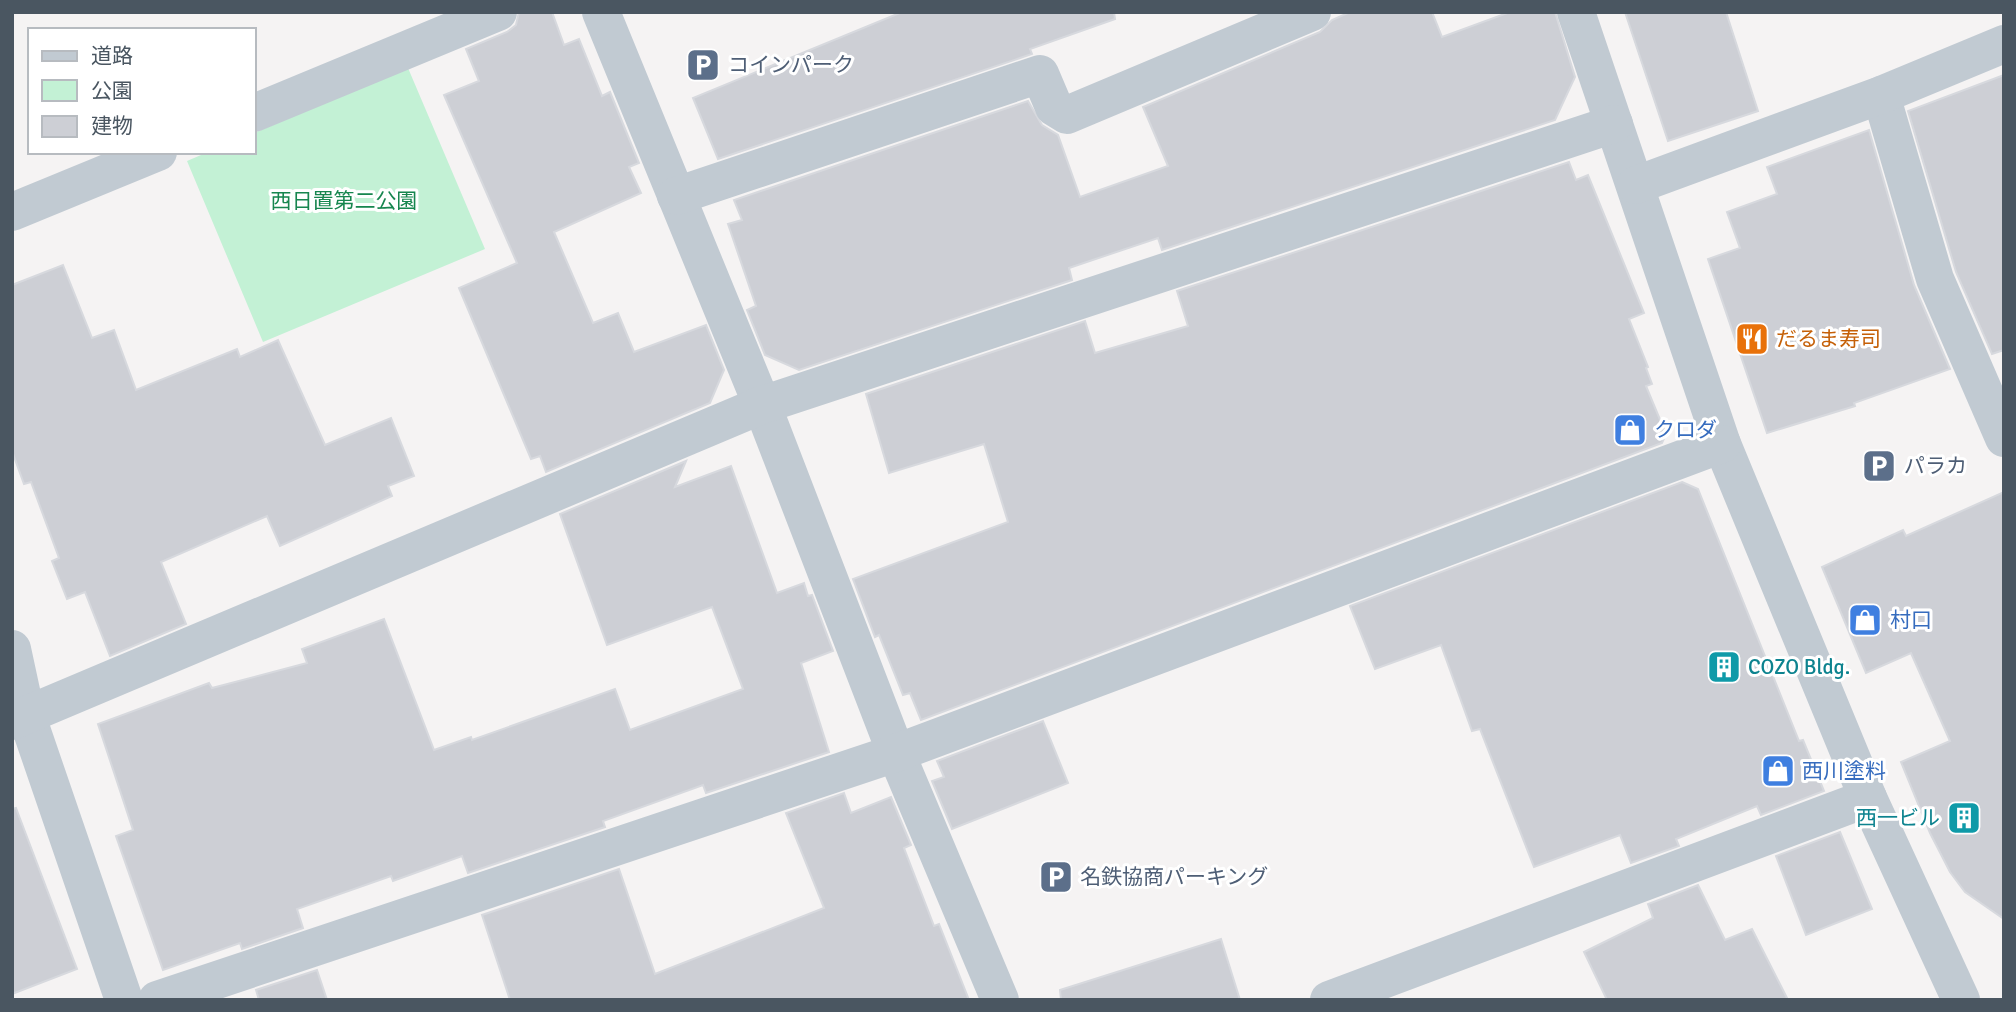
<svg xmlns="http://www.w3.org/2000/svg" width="2016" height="1012" viewBox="0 0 2016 1012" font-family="Signika,'Noto Sans JP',sans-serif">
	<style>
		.green { fill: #c3f1d5 }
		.building { fill: #cdcfd5; stroke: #d7d9de; stroke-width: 2 }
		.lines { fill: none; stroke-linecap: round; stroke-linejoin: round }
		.minor { stroke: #c1cad2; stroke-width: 38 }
		.labels { text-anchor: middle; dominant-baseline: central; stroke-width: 6; stroke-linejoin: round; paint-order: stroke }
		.service-label { font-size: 21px; fill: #4e5e75; stroke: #fff; text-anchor: start }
		.park-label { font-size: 21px; fill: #17864f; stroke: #fff }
		.food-label { font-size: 21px; fill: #c56008; stroke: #fff; text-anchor: start }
		.shop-label { font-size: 21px; fill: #366cbe; stroke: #fff; text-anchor: start }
		.culture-label { font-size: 21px; fill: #0d838f; stroke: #fff; text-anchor: start }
	</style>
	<rect width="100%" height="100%" fill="#f5f3f3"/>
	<polygon class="green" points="408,68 485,249 263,342 187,161 208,152 254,152 254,133"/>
	<g class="building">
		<polygon points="519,12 552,12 564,45 579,39 602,96 610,92 639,163 629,167 641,193 554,232 593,323 618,313 634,352 706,325 724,370 710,403 546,472 540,456 531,459 459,288 517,263 444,95 479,81 466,49 507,32 516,25"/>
		<polygon points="902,12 1114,12 1115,19 1030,49 1032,54 718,159 693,98"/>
		<polygon points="1350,12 1432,12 1442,37 1510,12 1555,12 1575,77 1555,120 1162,250 1158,238 1069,268 1072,280 799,370 765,355 747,310 756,306 728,224 742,220 734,200 1028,101 1042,125 1058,135 1080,197 1168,166 1143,107 1320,32 1332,20"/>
		<polygon points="1625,12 1726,12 1758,111 1668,141"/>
		<polygon points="2004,75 2004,350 1992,354 1956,272 1908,111"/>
		<polygon points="1869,130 1914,285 1950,369 1854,403 1855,406 1767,433 1708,259 1740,248 1727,212 1777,194 1767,167"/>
		<polygon points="1569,162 1576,180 1588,175 1644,313 1629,319 1648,367 1646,368 1652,384 1646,386 1666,434 1662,443 921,720 910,693 903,695 879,635 875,637 853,579 1008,522 984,444 889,473 866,394 1085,321 1095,353 1188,326 1177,291"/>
		<polygon points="63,265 92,338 114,330 136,390 237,349 240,357 278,340 325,445 391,418 414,476 388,486 392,496 280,546 267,516 161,562 186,624 110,656 85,592 67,599 52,561 59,558 31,482 24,484 12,451 12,285"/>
		<polygon points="686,461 675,487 731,466 777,593 804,583 808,596 812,595 833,651 801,663 829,752 706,793 703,785 603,821 605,827 468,873 462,856 393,881 391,876 297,909 303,928 242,949 240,943 163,970 116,836 133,830 98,724 209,683 212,688 307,663 302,649 384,619 434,750 471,737 472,740 615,689 630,730 743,689 712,607 607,645 560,514"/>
		<polygon points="1682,482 1698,489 1799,741 1803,740 1824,791 1761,815 1757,806 1676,839 1679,846 1631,863 1620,835 1534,867 1480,729 1472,731 1441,645 1375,669 1350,606"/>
		<polygon points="2004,492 2004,919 1965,892 1950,872 1930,833 1901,762 1950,741 1911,653 1866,673 1822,567 1903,530 1906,536"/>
		<polygon points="1043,721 1068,783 952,829 932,781 944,777 937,761"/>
		<polygon points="844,793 851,813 891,797 911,845 904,848 934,926 939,924 969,1000 510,1000 482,915 619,869 655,974 824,908 786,813"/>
		<polygon points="16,808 77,969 12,994 12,809"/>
		<polygon points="1840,832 1872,909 1806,935 1776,856"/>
		<polygon points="1698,885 1725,940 1752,929 1788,1000 1607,1000 1584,952 1653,918 1648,904"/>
		<polygon points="1221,939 1240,1000 1061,1000 1060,990"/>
		<polygon points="317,970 327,1000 259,1000 256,990"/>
	</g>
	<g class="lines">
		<g class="minor">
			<polyline points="601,12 762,405 896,753 1000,1000"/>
			<polyline points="1576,12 1722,444 1868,798 1961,1000"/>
			<polyline points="1881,95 1935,279 2004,438"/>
			<polyline points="254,113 498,12"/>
			<polyline points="1636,185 1881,95 2004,44"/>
			<polyline points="676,196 1040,74 1054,107 1067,115 1312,12"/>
			<polyline points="12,212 158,152"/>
			<polyline points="12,649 26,714 124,1000"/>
			<polyline points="12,721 762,405 1614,124"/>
			<polyline points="157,1000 896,753 1722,444"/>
			<polyline points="1329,1000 1868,798"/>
		</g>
	</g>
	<defs>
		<symbol id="parking-square" viewBox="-11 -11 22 22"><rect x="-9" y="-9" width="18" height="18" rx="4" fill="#5c6f8a" stroke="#fff"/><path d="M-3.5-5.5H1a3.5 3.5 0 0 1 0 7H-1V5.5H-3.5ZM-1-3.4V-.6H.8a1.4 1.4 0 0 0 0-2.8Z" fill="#fff"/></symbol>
		<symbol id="restaurant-square" viewBox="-11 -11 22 22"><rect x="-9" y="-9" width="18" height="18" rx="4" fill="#e8710a" stroke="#fff"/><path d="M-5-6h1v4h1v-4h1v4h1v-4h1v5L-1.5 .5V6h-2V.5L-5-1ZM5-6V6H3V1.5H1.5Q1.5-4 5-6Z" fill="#fff"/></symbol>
		<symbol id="shop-square" viewBox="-11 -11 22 22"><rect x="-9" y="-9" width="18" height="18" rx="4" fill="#3f7fe0" stroke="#fff"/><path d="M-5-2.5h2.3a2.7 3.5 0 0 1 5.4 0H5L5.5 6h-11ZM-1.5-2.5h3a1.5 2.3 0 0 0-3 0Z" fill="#fff"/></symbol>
		<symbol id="building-square" viewBox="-11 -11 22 22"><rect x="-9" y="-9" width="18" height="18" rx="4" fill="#0f9aa8" stroke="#fff"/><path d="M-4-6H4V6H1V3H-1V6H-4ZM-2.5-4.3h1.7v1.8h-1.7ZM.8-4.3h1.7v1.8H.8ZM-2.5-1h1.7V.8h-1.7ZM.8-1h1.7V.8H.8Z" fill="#fff"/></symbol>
	</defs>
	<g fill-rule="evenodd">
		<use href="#parking-square" x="684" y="46" width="38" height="38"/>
		<use href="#restaurant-square" x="1733" y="320" width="38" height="38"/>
		<use href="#shop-square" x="1611" y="411" width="38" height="38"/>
		<use href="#parking-square" x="1860" y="447" width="38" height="38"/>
		<use href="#shop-square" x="1846" y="601" width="38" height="38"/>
		<use href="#building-square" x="1705" y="648" width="38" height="38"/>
		<use href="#shop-square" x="1759" y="752" width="38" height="38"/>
		<use href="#building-square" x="1945" y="799" width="38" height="38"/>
		<use href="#parking-square" x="1037" y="858" width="38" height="38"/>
	</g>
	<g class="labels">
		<g class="service-label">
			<text x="728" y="65">コインパーク</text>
			<text x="1904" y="466">パラカ</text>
			<text x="1080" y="877">名鉄協商パーキング</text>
		</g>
		<g class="park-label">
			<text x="344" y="201">西日置第二公園</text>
		</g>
		<g class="food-label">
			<text x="1776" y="339">だるま寿司</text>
		</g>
		<g class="shop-label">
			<text x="1654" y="430">クロダ</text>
			<text x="1890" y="620">村口</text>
			<text x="1802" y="771">西川塗料</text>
		</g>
		<g class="culture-label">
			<text x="1748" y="667">COZO Bldg.</text>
			<text x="1940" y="818" text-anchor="end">西一ビル</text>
		</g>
	</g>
	<rect width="2016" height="1012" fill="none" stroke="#4a5661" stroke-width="28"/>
	<rect x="28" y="28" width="228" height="126" fill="#ffffff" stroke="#b7bbc0" stroke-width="2"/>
	<rect x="42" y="51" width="35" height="10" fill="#c1cad2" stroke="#b7bbc0" stroke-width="2"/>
	<text x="91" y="63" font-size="21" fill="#4a5661">道路</text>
	<rect x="42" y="80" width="35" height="21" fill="#c3f1d5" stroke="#b7bbc0" stroke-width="2"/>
	<text x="91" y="98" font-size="21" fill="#4a5661">公園</text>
	<rect x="42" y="116" width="35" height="21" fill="#cdcfd5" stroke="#b7bbc0" stroke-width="2"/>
	<text x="91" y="133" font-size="21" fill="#4a5661">建物</text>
</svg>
